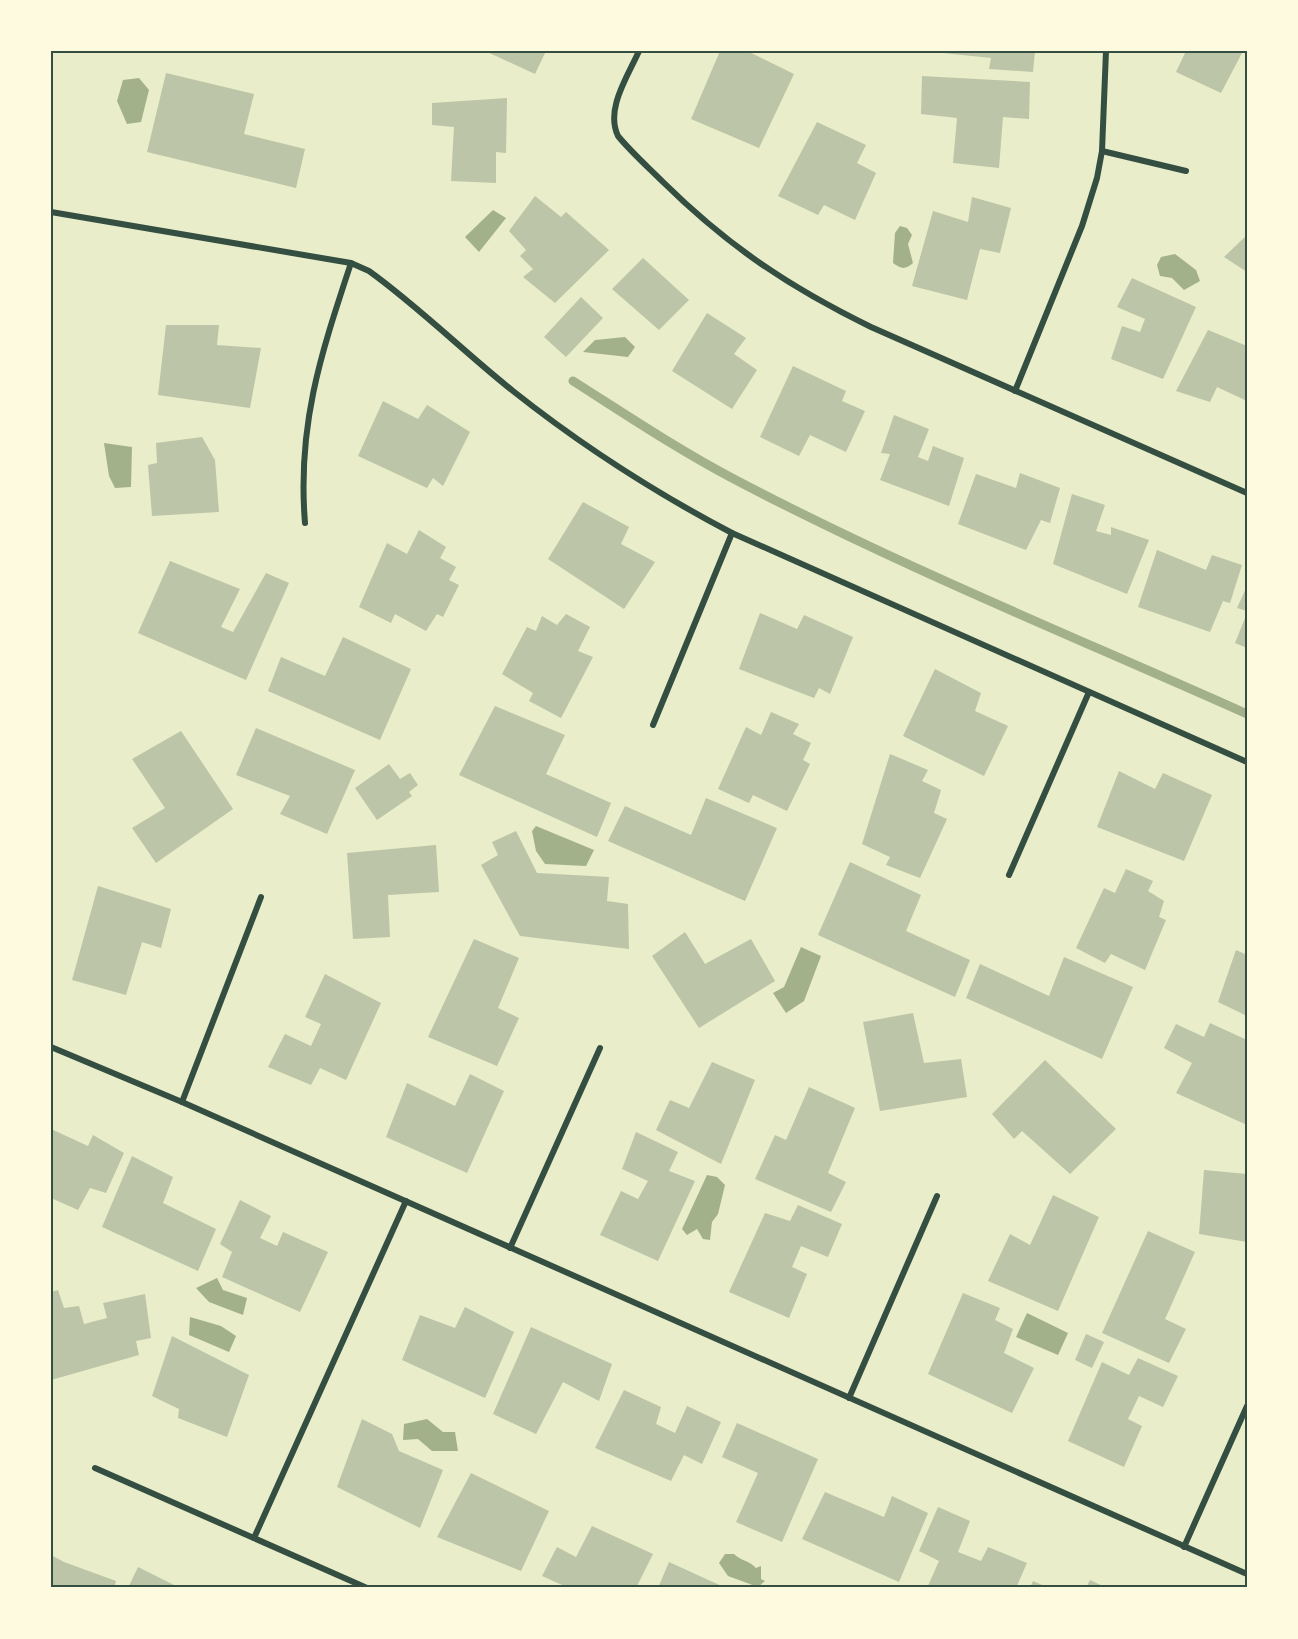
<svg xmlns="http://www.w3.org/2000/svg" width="1298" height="1639" viewBox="0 0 1298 1639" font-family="'IBM Plex Sans',sans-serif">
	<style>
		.water { fill: #a3b18a }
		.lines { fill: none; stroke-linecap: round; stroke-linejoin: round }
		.stream { stroke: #a3b18a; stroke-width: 9 }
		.building { fill: #bcc5a7 }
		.minor { stroke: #344e41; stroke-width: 6 }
		.neatline { fill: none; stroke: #344e41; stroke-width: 2 }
	</style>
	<rect width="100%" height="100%" fill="#e9edc9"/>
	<g class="water">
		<polygon points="139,78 149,90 141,122 127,124 117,101 123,80"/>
		<polygon points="493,210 506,218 479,252 465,237"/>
		<path d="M900 226 907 228 912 235 908 244 913 263C905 270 901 269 893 263L895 233Z"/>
		<polygon points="1175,254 1196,270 1200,281 1184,290 1172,278 1160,276 1157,265 1161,257"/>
		<polygon points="625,337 635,347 628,357 583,352 595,340"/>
		<polygon points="104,443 132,447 131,487 115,488 109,476"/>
		<polygon points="536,826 594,850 586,866 545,864 536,851 532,831"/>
		<polygon points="801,947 821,956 804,1001 786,1013 773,993 784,987"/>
		<polygon points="707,1175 717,1177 725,1185 718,1214 712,1222 710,1240 703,1239 697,1229 687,1235 682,1229"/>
		<polygon points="217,1278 223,1290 247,1298 243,1315 209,1302 196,1288"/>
		<polygon points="1027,1313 1068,1333 1058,1355 1016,1337"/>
		<polygon points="190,1317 221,1326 236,1336 229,1352 189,1335"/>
		<polygon points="427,1419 443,1432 455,1432 458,1451 432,1451 418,1439 403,1440 404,1424"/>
		<path d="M725 1554H734C741 1561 749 1560 756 1568L761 1566V1579L765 1581 758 1587 728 1576 719 1563Z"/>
	</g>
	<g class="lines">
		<path class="stream" d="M573 381C625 414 677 449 732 478 899 566 1075 637 1247 714"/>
	</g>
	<g class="building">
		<polygon points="485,51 546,51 535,74"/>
		<polygon points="720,51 747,51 794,74 759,148 691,119"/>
		<polygon points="924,51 1035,51 1033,72 989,69 991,58"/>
		<polygon points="1186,51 1243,51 1221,93 1176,72"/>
		<polygon points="166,73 254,94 244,134 305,149 296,188 147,152"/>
		<polygon points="922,76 1030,82 1029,119 1003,117 999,168 953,163 957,118 921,114"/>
		<polygon points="507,98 506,153 496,152 496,183 451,181 454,127 432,125 432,103"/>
		<polygon points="817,122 866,145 857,163 876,173 855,220 824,205 818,215 778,196"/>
		<polygon points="535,196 561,217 566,212 609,250 555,303 523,277 533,269 520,256 526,250 509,231"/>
		<polygon points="972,197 1011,208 1000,253 980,249 967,300 912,286 933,211 968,222"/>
		<polygon points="1247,235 1247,272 1224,257"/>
		<polygon points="643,258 689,300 659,330 612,289"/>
		<polygon points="1132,278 1196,307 1163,379 1111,359 1122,326 1140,332 1145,319 1117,307"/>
		<polygon points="581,297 603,318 566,357 544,337"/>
		<polygon points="707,313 746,338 734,354 757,370 732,409 672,371"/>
		<polygon points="166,325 219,325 217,345 261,348 250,408 158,395"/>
		<polygon points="1208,330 1247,346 1247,401 1217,387 1210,402 1176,391"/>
		<polygon points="793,366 846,391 842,401 865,411 846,452 810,435 799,456 760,437"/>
		<polygon points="383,401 418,419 427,405 470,432 443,486 433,478 427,488 358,456"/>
		<polygon points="894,415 929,429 918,457 928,461 933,446 964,458 949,506 880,480 890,454 881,453"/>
		<polygon points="202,437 215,460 219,512 152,516 148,465 157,463 156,443"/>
		<polygon points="1020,473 1060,488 1050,523 1041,520 1026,550 958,524 976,474 1016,488"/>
		<polygon points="1072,494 1105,505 1096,531 1111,535 1111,527 1149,540 1127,594 1053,564"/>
		<polygon points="583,502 629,527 621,544 655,562 624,609 548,559"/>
		<polygon points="419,530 446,547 440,558 456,567 449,580 459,585 443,617 437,614 426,631 395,614 391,623 359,607 387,543 407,554"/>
		<polygon points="1157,550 1206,570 1212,555 1242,565 1230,603 1223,601 1210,632 1138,607"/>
		<polygon points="170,561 240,589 221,627 233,632 266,573 289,583 246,680 138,633"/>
		<polygon points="1247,586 1247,611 1237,608"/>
		<polygon points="760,613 797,629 804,615 853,637 830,694 819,688 814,698 739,669"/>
		<polygon points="1247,613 1247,648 1235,643"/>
		<polygon points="566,614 590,627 578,651 593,657 561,718 529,701 533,693 502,674 527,627 536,631 542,616 557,625"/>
		<polygon points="343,637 411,669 380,740 268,691 281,657 325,676"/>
		<polygon points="935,669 981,693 975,711 1008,726 984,776 903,736"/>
		<polygon points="495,706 565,735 546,774 611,803 597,837 459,775"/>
		<polygon points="771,712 799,724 793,734 811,743 803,760 810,764 787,811 753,795 749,803 718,789 746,727 761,735"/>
		<polygon points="256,728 355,770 327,834 280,814 290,796 236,775"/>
		<polygon points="181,731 233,809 156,863 132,828 165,808 132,759"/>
		<polygon points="890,754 928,770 922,781 941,790 934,813 947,819 920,878 886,865 890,857 862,844"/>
		<polygon points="389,764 400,779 410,773 418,785 409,792 412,796 377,820 355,788"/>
		<polygon points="1119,771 1155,789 1163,773 1212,795 1184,861 1097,827"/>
		<polygon points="706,798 777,828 745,901 608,841 625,806 691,835"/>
		<polygon points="516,831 537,873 609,877 607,901 628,904 629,949 520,936 481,865 498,855 492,842"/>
		<polygon points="436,845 439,892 388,895 390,937 353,939 347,853"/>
		<polygon points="850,862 921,895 906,931 970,960 955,997 818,935"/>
		<polygon points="1126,869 1153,881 1148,891 1164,901 1159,917 1166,920 1145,970 1111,954 1105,963 1076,948 1104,888 1115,893"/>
		<polygon points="98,886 171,909 161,948 142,942 126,995 72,980"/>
		<polygon points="685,932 705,964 751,939 775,981 699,1028 652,956"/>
		<polygon points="474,939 519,958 498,1008 519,1018 497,1066 428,1037"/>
		<polygon points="1247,948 1247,1016 1218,1002 1236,950 1245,954"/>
		<polygon points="1064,957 1133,987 1102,1059 966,998 980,964 1049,996"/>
		<polygon points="325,974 381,1003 346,1080 320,1068 311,1085 268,1067 285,1034 311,1046 321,1024 305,1017"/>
		<polygon points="913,1013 924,1063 961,1059 967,1097 880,1111 863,1022"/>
		<polygon points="1210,1023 1247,1040 1247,1125 1176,1093 1192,1063 1164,1048 1176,1024 1204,1037"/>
		<polygon points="1045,1060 1116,1129 1070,1174 1022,1131 1014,1139 992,1114"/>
		<polygon points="712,1062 755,1080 721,1164 656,1130 670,1100 689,1108"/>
		<polygon points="470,1074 504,1091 467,1173 386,1137 407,1083 455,1106"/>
		<polygon points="809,1087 855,1108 828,1173 846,1182 831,1212 755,1179 775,1135 786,1140"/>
		<polygon points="51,1129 88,1146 93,1135 124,1153 106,1193 90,1188 78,1210 51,1198"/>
		<polygon points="636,1132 678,1152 669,1171 695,1181 658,1261 600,1235 621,1191 638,1199 648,1181 622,1169"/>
		<polygon points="132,1156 173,1177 163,1203 216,1229 198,1271 102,1227"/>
		<polygon points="1204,1170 1247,1174 1247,1242 1199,1234"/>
		<polygon points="1053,1195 1099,1217 1058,1311 988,1281 1010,1234 1030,1245"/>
		<polygon points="240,1200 271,1216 260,1238 277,1246 283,1232 328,1252 300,1312 222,1277 232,1252 220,1244"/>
		<polygon points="798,1205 842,1224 828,1257 801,1246 792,1267 807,1274 789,1318 729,1292 765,1213 790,1221"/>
		<polygon points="1148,1231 1195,1252 1165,1319 1186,1329 1169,1363 1102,1333"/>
		<polygon points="58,1290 64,1308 79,1306 84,1324 107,1318 103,1303 145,1294 151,1338 136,1341 139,1355 51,1380 51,1292"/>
		<polygon points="963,1293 1000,1308 995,1320 1013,1329 1004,1353 1034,1368 1012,1413 928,1374"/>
		<polygon points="465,1307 514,1332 485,1398 402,1360 420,1315 455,1328"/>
		<polygon points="531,1327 612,1364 599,1401 563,1382 536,1434 493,1414"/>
		<polygon points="1086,1334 1104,1342 1092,1368 1075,1360"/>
		<polygon points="172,1336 249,1375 227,1437 178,1418 179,1409 152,1396"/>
		<polygon points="1138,1358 1178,1376 1163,1407 1139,1396 1128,1419 1142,1426 1124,1467 1068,1441 1102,1362 1129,1375"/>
		<polygon points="624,1390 661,1407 656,1424 675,1433 687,1406 721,1422 702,1464 684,1455 671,1481 595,1448"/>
		<polygon points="362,1419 392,1434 399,1451 443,1470 420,1528 337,1487"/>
		<polygon points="737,1423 818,1459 782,1542 736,1522 758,1473 722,1457"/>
		<polygon points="471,1473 549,1511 521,1571 437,1537"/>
		<polygon points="825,1492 884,1517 892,1496 928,1513 899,1582 802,1539"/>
		<polygon points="938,1507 970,1521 958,1552 981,1561 988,1547 1027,1563 1016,1588 927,1588 939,1561 919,1551"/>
		<polygon points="592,1526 653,1554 636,1588 569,1588 542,1576 557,1547 576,1557"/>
		<polygon points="51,1555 64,1562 116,1581 114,1588 51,1588"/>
		<polygon points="669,1562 726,1588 658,1588"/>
		<polygon points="138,1567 180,1588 128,1588"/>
		<polygon points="1090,1580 1107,1588 1086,1588"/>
		<polygon points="1033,1581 1049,1588 1030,1588"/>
	</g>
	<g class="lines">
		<g class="minor">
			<path d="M639 51C628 76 605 109 618 136 632 153 648 167 663 182 728 246 789 287 871 327L1247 493"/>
			<polyline points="1102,151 1186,171"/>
			<path d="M51 212 351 263 369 271C419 307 464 352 513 391 581 445 654 492 732 533L1247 762"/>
			<polyline points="1015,391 1082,226 1097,178 1102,151 1106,51"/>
			<path d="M305 523C297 425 321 354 351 263"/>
			<polyline points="653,725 732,533"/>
			<polyline points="1009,875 1089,692"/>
			<polyline points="51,1047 182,1102 1247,1574"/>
			<polyline points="182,1102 261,897"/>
			<polyline points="510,1248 600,1048"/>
			<polyline points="849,1398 937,1196"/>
			<polyline points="95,1468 367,1588"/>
			<polyline points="254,1538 406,1201"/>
			<polyline points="1184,1547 1247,1406"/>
		</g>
	</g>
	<rect width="1298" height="1639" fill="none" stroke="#fefae0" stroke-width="105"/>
	<rect x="52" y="52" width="1194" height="1534" class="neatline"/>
</svg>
